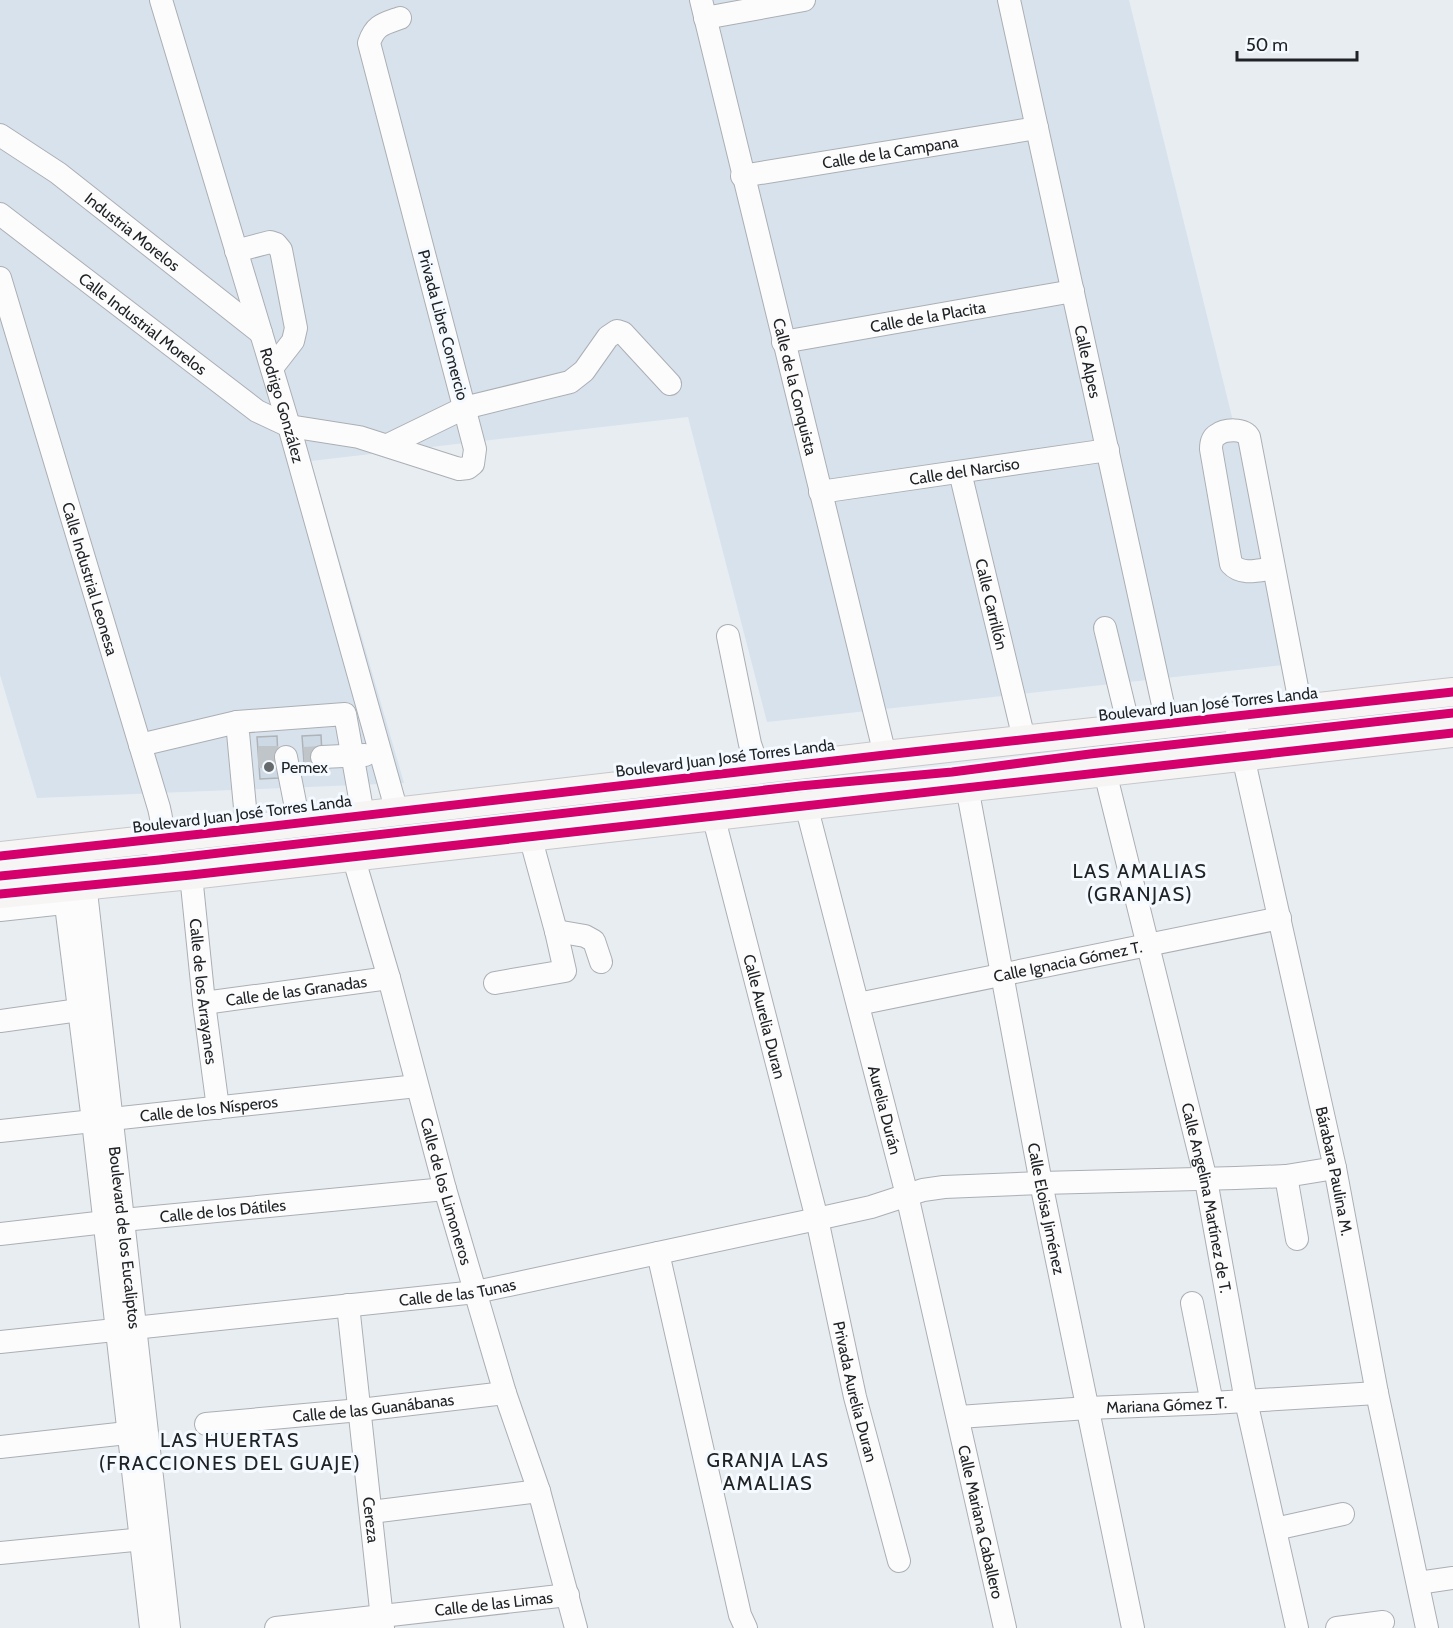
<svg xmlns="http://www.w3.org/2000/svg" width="1453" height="1628" viewBox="0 0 1453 1628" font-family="Cabin,sans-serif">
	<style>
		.built { fill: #d8e2ec }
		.building { fill: #cdd9e4; stroke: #afb3b7; stroke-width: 1.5 }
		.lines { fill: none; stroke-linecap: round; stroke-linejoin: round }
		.minor-tunnel { stroke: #c0c5c9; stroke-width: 22; stroke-dasharray: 22 11; stroke-linecap: butt }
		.minor-casing { stroke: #abafb3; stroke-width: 24 }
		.major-casing { stroke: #c6c8cb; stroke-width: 30 }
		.minor { stroke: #fcfcfd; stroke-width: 22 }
		.major { stroke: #f7f4f4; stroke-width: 28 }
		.cycleway-casing { stroke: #f4faff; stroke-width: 13 }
		.cycleway { stroke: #d6006c; stroke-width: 9 }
		.poi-dot { fill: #666a6d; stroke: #f4faff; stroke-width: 2 }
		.labels { text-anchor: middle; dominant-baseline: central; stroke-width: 6; stroke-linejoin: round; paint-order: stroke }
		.street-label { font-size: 16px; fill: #202326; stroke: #f4faff }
		.poi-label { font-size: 16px; fill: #202326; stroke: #f4faff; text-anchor: start }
		.quarter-label { font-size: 20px; letter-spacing: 1.5px; fill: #202326; stroke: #f4faff }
	</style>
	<rect width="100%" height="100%" fill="#e8edf2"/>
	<polygon class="built" points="0,0 1129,0 1293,664 767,722 688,417 311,461 404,783 37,798 0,675"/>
	<g class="building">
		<polygon points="321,735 323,774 305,775 302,736"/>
		<polygon points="277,736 279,778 260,779 257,737"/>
	</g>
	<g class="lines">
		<g class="minor-tunnel">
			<polyline points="258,757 278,757"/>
			<polyline points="304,758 322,757"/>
		</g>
		<defs>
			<g id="minor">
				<path id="s1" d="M161 0 289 426 397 812"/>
				<path id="s2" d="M701 0 885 755"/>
				<path id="s3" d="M1009 0 1167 723"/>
				<polyline points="705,18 804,0"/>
				<path id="s4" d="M0 135 58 173 261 333"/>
				<path id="s5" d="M742 176 1037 128"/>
				<path id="s6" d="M0 214 257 411 289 426 359 437 459 469 468 468 473 464 475 449 369 43C375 25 383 24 400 18"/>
				<polyline points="236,251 270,242 276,244 281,250 296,328 293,341 272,368"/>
				<path id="s7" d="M0 278 159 808C166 837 163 852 149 878"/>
				<path id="s8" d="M783 342 1073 291"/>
				<polyline points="388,445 464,408 570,382 584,371 608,337 617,331 623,333 670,384"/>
				<path id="s9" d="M960 472 1024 739"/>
				<path id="s10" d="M820 492 1108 450"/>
				<path d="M1274 568C1259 570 1242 576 1231 564L1211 449C1211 444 1212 438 1217 435 1225 429 1244 428 1249 437L1301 708"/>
				<polyline points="1105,628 1129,727"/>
				<polyline points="728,636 750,744 759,770"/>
				<path id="s11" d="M1234 716 1335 1168 1377 1393 1427 1628"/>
				<polyline points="140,745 237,722"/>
				<polyline points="286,757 299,823"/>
				<polyline points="322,757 365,755"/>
				<path id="s12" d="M1105 772 1206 1180 1246 1401 1297 1628"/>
				<path id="s13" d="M967 787 1041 1183 1133 1628"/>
				<path id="s14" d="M806 805 907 1195 1005 1628"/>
				<path id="s15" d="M713 815 817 1219 855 1397 899 1561"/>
				<polyline points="247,829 237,722 345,714 363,815"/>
				<path id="s16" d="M81 847 169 1628"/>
				<polyline points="59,849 93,1121 151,1628"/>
				<path id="s17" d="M353 856 389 978 445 1189 505 1393 539 1491 576 1628"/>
				<path id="s18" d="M191 875 204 1003 218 1108"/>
				<polyline points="0,910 82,901"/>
				<polyline points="556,931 585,936 594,941 601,962"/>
				<polyline points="495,983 565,971 556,931 530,836"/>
				<path id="s19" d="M204 1003 389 978"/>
				<path id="s20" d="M858 1004 1280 918"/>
				<polyline points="0,1021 79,1010"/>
				<path id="s21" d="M0 1131 417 1086"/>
				<polyline points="1286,1176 1297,1239"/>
				<path id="s22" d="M0 1234 123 1220 445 1189"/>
				<polyline points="658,1253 740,1615 746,1628"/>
				<polyline points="1192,1303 1212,1403"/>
				<path id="s23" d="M348 1305 383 1628"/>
				<path id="s24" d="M0 1342 476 1292 817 1219 871 1207 923 1190 944 1187 1041 1183 1236 1178 1286 1176 1335 1168"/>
				<path id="s25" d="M959 1417 1088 1408 1212 1403 1377 1393"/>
				<path id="s26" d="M206 1424 360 1410 505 1393"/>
				<polyline points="0,1447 145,1431"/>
				<polyline points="371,1512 539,1491"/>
				<polyline points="1275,1529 1343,1514"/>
				<polyline points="0,1553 154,1538"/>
				<polyline points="1418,1583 1453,1578"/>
				<path id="s27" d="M276 1628 568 1595"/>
				<polyline points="1337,1628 1383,1622"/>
			</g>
			<g id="major">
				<polyline points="0,856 247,829 885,755 1453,692"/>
				<polyline points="0,894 191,875 1453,733"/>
			</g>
		</defs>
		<use href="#minor" class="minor-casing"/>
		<use href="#major" class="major-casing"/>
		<use href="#minor" class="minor"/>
		<use href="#major" class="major"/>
		<defs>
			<g id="cycleway">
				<polyline points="0,856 247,829 885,755 1453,692"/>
				<polyline points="0,876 159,860 800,786 952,772 1090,754 1453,713"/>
				<polyline points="0,894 191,875 1453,733"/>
			</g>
		</defs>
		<use href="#cycleway" class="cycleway-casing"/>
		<use href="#cycleway" class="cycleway"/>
	</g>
	<circle class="poi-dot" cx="269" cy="767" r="6"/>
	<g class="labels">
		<g class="street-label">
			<text stroke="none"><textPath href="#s5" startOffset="150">Calle de la Campana</textPath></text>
			<text stroke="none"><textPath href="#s4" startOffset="164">Industria Morelos</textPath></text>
			<text stroke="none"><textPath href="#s8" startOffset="147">Calle de la Placita</textPath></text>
			<text stroke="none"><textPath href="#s6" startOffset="180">Calle Industrial Morelos</textPath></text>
			<text transform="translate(443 325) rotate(75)">Privada Libre Comercio</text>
			<text stroke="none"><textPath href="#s3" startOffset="370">Calle Alpes</textPath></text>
			<text stroke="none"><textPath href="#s2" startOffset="398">Calle de la Conquista</textPath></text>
			<text stroke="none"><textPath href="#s1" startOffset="423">Rodrigo González</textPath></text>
			<text stroke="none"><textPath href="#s10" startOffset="146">Calle del Narciso</textPath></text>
			<text stroke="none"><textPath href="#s7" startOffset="314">Calle Industrial Leonesa</textPath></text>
			<text stroke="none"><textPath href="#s9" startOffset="136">Calle Carrillón</textPath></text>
			<text transform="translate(1208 704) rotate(-6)">Boulevard Juan José Torres Landa</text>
			<text transform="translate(725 758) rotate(-7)">Boulevard Juan José Torres Landa</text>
			<text transform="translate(242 814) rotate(-7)">Boulevard Juan José Torres Landa</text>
			<text stroke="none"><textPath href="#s20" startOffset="214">Calle Ignacia Gómez T.</textPath></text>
			<text stroke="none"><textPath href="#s18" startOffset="117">Calle de los Arrayanes</textPath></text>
			<text stroke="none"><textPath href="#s19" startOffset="93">Calle de las Granadas</textPath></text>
			<text stroke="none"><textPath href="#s15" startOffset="208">Calle Aurelia Duran</textPath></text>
			<text stroke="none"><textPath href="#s21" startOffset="210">Calle de los Nísperos</textPath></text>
			<text stroke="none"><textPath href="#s14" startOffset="315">Aurelia Durán</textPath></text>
			<text stroke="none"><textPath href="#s11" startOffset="466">Bárabara Paulina M.</textPath></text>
			<text stroke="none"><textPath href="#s17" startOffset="348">Calle de los Limoneros</textPath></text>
			<text stroke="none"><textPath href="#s12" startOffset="438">Calle Angelina Martínez de T.</textPath></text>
			<text stroke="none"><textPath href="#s13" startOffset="429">Calle Eloisa Jiménez</textPath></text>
			<text stroke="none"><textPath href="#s22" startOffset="224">Calle de los Dátiles</textPath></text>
			<text stroke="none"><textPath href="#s16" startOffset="393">Boulevard de los Eucaliptos</textPath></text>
			<text stroke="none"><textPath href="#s24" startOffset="460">Calle de las Tunas</textPath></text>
			<text stroke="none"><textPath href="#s15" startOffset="594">Privada Aurelia Duran</textPath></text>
			<text stroke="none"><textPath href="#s25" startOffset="208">Mariana Gómez T.</textPath></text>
			<text stroke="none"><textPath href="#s26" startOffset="168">Calle de las Guanábanas</textPath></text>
			<text stroke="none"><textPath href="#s23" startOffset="216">Cereza</textPath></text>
			<text stroke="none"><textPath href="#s14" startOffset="738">Calle Mariana Caballero</textPath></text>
			<text stroke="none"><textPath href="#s27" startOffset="219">Calle de las Limas</textPath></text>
		</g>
		<g class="poi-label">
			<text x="281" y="767">Pemex</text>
		</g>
		<g class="quarter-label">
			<text x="1140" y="871">LAS AMALIAS<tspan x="1140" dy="23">(GRANJAS)</tspan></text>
			<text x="230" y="1440">LAS HUERTAS<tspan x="230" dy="23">(FRACCIONES DEL GUAJE)</tspan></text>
			<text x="768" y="1460">GRANJA LAS<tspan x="768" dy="23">AMALIAS</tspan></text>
		</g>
	</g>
	<path d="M1237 51v9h120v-9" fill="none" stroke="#202326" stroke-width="3"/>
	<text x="1246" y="51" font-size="18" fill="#202326" stroke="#f4faff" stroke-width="4.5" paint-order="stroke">50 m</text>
</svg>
